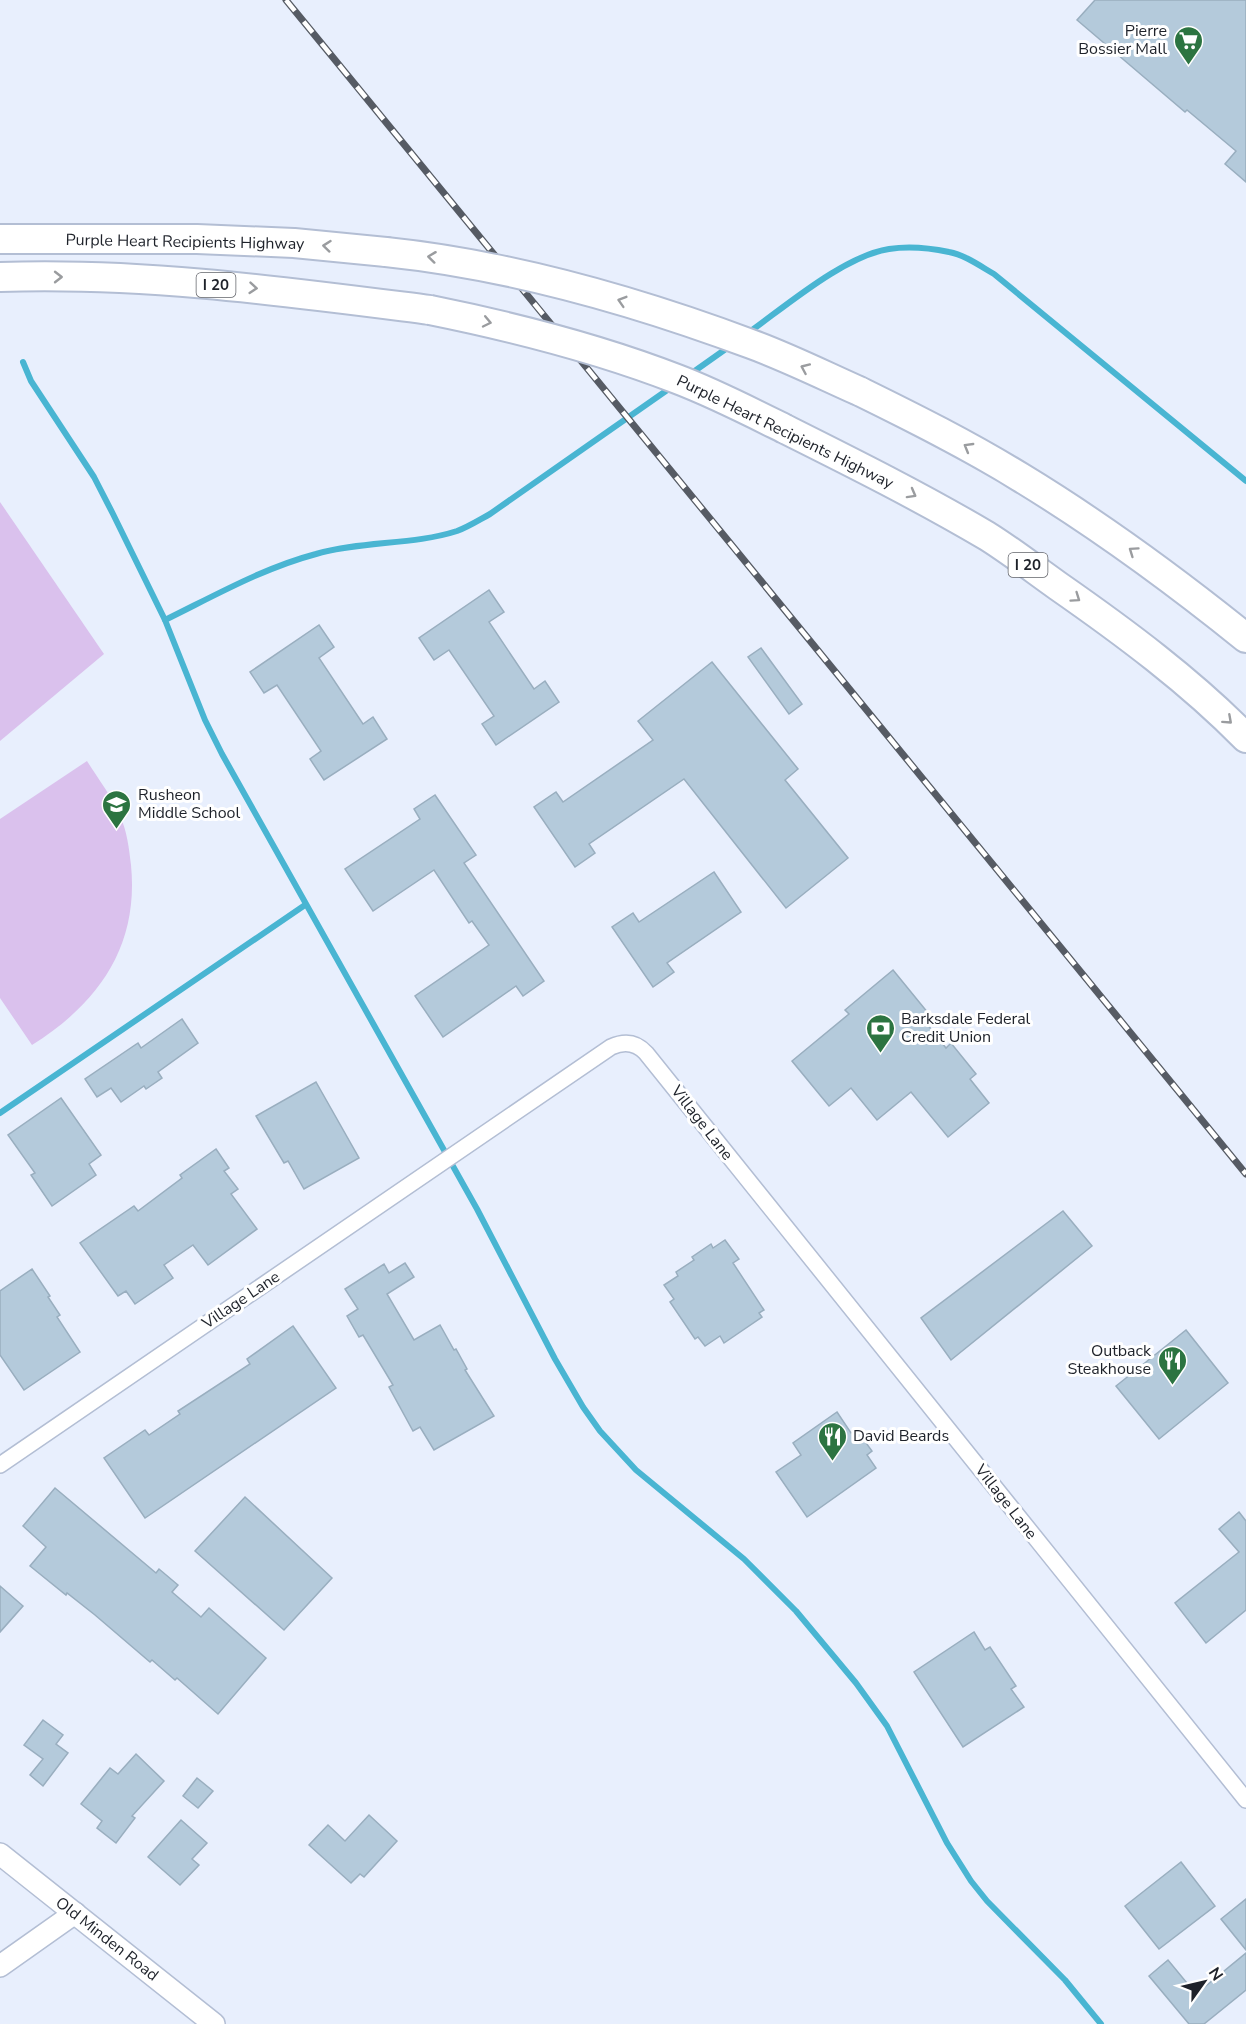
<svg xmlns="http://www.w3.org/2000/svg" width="1246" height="2024" viewBox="0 0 1246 2024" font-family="'Nunito Sans',sans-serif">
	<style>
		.green { fill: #dac1ed }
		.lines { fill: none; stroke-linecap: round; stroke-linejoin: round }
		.stream { stroke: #49b5d2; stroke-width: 6 }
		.building { fill: #b4cadb; stroke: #99aebf; stroke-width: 1.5 }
		.street-casing { stroke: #b3bed4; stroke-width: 18 }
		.secondary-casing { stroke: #b3bed4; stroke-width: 24 }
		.highway-casing { stroke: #b3bed4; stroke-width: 32 }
		.street { stroke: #fff; stroke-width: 15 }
		.secondary { stroke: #fff; stroke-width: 21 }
		.highway { stroke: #fff; stroke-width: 28 }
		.rail-casing { stroke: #565b64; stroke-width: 7 }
		.rail { stroke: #fff; stroke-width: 4.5; stroke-dasharray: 14; stroke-linecap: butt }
		.highway-bridge-casing { stroke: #b3bed4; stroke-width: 32; stroke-linecap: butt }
		.highway-bridge { stroke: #fff; stroke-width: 28 }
		.oneway { stroke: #9a9c9f }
		.labels { text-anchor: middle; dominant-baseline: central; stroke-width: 6; stroke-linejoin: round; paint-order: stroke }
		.shield { fill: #fff; stroke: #62646a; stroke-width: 1.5 }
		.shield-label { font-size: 15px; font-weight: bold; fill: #1e222a }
		.poi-label { font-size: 16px; fill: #1e222a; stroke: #fff; text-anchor: start }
		.street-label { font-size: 16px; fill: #1e222a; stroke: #fff }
	</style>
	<rect width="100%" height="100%" fill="#e8effd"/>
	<g class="green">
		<polygon points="0,502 104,654 0,741"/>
		<path d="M87 761C98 779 112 796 120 816 127 831 129 848 131 865 139 946 99 1003 32 1045L0 998V819Z"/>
	</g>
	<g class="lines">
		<g class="stream">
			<path d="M748 333C786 306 844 256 889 249 908 246 930 248 949 252 965 255 980 266 994 274L1246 481"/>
			<polyline points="23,362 31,381 94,477 113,514 165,620 205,720 222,754 477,1209 555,1359 583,1407 600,1431 636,1470 744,1559 796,1611 856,1683 887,1726 947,1843 971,1881 987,1901 1065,1980 1101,2024"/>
			<polyline points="689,375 730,346"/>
			<path d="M165 620C214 596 263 568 316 554 361 541 414 545 457 531 468 527 479 520 490 514L673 386"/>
			<polyline points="0,1113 305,905"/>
		</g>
	</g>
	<g class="building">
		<polygon points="1095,0 1246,0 1246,182 1225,164 1236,151 1187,110 1185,112 1077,20"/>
		<polygon points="489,590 504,612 489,622 534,689 545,681 559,702 496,745 482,724 494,716 449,650 434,660 419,638"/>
		<polygon points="319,625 334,647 319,658 363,724 373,717 387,739 324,780 310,759 321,751 277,685 264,693 250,672"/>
		<polygon points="761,648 802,704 789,714 748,657"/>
		<polygon points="712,662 798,769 785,780 848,858 786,908 684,779 589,844 595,853 575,867 534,807 556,792 563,802 653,740 638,721"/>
		<polygon points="435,795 476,855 464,863 544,981 523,996 516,986 443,1037 415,996 489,945 472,921 469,923 434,870 373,911 345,869 420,819 414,809"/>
		<polygon points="714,872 741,912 667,963 674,972 653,987 612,927 633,913 639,922"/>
		<polygon points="893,970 933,1019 927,1024 946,1048 951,1043 976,1074 970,1079 989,1103 948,1137 911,1092 877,1120 851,1088 829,1106 792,1061 849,1014 845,1010"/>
		<polygon points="182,1019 198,1043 158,1072 162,1078 146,1089 144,1086 121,1102 111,1088 97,1097 85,1079 138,1043 141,1048"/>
		<polygon points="316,1082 359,1158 304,1189 288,1161 284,1163 256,1116"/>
		<polygon points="61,1098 101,1155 89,1164 96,1175 52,1206 31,1175 35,1173 8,1135"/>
		<polygon points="216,1149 229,1168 224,1171 238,1189 231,1194 257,1229 208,1265 193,1245 164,1265 173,1278 135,1304 126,1291 118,1296 80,1243 134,1206 138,1211 182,1178 180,1175"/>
		<polygon points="1063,1211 1092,1246 951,1360 921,1318"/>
		<polygon points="725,1240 739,1259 733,1263 764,1310 759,1313 762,1317 724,1343 720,1336 705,1346 698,1337 695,1339 670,1302 674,1299 664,1285 678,1276 676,1272 694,1260 692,1257 711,1244 713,1248"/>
		<polygon points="405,1263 414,1277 387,1294 414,1340 440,1325 454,1350 456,1349 467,1369 465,1370 494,1416 434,1450 420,1427 413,1431 389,1387 393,1385 363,1335 359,1337 347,1316 358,1309 345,1289 384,1264 389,1273"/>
		<polygon points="32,1269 50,1296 48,1297 60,1315 57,1317 80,1352 24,1390 0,1355 0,1291"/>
		<polygon points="293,1326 336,1388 145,1518 104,1458 145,1430 149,1435 180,1414 178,1411 250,1364 247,1359"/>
		<polygon points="1186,1330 1228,1383 1159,1439 1116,1386"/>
		<polygon points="837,1412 851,1433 856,1429 872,1451 867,1455 876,1468 807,1517 776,1472 801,1455 793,1443"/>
		<polygon points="55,1488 156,1573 159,1569 178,1585 172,1592 201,1617 209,1608 266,1658 218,1714 177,1678 175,1680 152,1660 150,1662 95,1615 67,1593 66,1595 30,1566 46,1547 23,1526"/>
		<polygon points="245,1497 332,1578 284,1630 195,1551"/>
		<polygon points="1239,1512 1246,1521 1246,1610 1206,1643 1175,1603 1239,1552 1219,1529"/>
		<polygon points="0,1586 23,1606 0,1632"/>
		<polygon points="974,1632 985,1650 990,1647 1016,1686 1011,1689 1024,1707 963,1747 914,1672"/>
		<polygon points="43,1720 63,1735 56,1744 68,1753 43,1786 30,1775 43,1759 24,1745"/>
		<polygon points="136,1754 164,1781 132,1816 135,1818 116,1843 97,1828 102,1821 81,1804 110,1768 118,1774"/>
		<polygon points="197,1778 213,1791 198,1808 183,1796"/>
		<polygon points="369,1815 397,1841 364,1877 360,1874 351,1883 309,1845 328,1825 345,1841"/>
		<polygon points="181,1820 207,1843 192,1859 199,1865 180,1885 148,1857"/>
		<polygon points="1181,1862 1215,1906 1159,1949 1125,1906"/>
		<polygon points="1246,1899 1246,1950 1221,1919"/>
		<polygon points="1246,1953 1246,1990 1204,2024 1189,2024 1149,1976 1168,1960 1196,1994"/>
	</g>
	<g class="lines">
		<defs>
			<path id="street" d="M0 1465 611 1047C624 1041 636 1042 646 1053L1246 1800"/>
			<g id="secondary">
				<polyline points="0,1854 214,2024"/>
				<polyline points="0,1966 75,1913"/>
			</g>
			<g id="highway">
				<polyline points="0,239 197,239 294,243 386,252"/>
				<path d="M0 277C144 272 288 292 430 310"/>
				<path d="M859 391C914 418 968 445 1020 477 1099 525 1174 580 1246 638"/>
				<path d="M785 429C853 463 921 497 987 536 1011 551 1034 569 1058 586 1124 632 1190 681 1246 738"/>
			</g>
		</defs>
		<use href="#street" class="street-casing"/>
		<use href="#secondary" class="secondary-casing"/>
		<use href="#highway" class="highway-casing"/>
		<use href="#street" class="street"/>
		<use href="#secondary" class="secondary"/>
		<use href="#highway" class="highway"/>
		<defs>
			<polyline id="rail" points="286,0 1246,1174"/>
		</defs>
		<use href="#rail" class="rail-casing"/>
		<use href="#rail" class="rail"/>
		<defs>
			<g id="highway-bridge">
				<path d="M386 252C511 265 633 300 751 344 787 357 823 375 859 391"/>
				<path d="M430 310C514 327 597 348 677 379 714 393 749 411 785 429"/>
			</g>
		</defs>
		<use href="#highway-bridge" class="highway-bridge-casing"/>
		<use href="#highway-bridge" class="highway-bridge"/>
	</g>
	<defs><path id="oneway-chevron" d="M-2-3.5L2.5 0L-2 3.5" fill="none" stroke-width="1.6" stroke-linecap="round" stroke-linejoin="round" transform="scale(1.5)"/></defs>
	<g class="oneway">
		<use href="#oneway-chevron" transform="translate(327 246) rotate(-174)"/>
		<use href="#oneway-chevron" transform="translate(432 257) rotate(-173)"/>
		<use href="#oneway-chevron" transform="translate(58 277)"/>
		<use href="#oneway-chevron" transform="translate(253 288) rotate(5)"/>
		<use href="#oneway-chevron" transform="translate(622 301) rotate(-163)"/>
		<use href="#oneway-chevron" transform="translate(487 322) rotate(12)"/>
		<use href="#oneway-chevron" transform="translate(805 368) rotate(-156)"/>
		<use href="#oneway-chevron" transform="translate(968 447) rotate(-150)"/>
		<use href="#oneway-chevron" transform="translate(912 494) rotate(29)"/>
		<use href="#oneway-chevron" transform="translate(1133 551) rotate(-145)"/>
		<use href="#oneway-chevron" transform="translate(1076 598) rotate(35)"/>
		<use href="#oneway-chevron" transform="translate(1228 720) rotate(42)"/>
	</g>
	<defs>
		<symbol id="supermarket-pin" viewBox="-11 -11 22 30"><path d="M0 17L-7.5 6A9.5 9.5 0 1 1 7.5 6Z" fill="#2c7441" stroke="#fff"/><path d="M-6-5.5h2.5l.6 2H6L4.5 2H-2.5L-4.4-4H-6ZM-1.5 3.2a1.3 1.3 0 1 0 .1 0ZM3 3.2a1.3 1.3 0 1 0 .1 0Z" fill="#fff"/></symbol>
		<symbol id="school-pin" viewBox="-11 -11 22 30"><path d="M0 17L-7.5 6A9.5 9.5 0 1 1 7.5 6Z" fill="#2c7441" stroke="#fff"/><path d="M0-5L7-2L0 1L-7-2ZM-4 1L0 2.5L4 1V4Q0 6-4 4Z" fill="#fff"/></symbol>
		<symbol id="bank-pin" viewBox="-11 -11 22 30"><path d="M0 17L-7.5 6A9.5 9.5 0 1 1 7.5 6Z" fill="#2c7441" stroke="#fff"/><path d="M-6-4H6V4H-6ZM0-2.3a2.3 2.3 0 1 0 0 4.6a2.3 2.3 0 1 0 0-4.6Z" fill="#fff"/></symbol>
		<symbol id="restaurant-pin" viewBox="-11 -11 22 30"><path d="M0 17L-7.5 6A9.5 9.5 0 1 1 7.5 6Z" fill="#2c7441" stroke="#fff"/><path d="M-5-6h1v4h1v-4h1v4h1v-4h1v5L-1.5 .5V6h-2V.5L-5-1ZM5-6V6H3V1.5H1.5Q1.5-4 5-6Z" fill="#fff"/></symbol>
	</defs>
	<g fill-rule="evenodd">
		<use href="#supermarket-pin" x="1172" y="24" width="33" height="45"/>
		<use href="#school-pin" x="100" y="788" width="33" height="45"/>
		<use href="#bank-pin" x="864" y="1012" width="33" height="45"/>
		<use href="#restaurant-pin" x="1156" y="1344" width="33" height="45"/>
		<use href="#restaurant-pin" x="816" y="1420" width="33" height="45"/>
	</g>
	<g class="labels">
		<g class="shield">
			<rect x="196.5" y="273" width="39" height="24" rx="4.5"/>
			<rect x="1008.5" y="553" width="39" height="24" rx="4.5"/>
		</g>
		<g class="shield-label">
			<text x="216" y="285">I 20</text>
			<text x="1028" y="565">I 20</text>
		</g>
		<g class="poi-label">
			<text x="1167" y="31" text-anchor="end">Pierre<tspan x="1167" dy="18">Bossier Mall</tspan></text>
			<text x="138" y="795">Rusheon<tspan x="138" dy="18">Middle School</tspan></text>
			<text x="901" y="1019">Barksdale Federal<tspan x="901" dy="18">Credit Union</tspan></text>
			<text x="1151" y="1351" text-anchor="end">Outback<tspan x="1151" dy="18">Steakhouse</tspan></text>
			<text x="853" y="1436">David Beards</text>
		</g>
		<g class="street-label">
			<text transform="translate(185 242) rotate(1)">Purple Heart Recipients Highway</text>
			<text transform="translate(785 432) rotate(26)">Purple Heart Recipients Highway</text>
			<text transform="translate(702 1123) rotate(52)">Village Lane</text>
			<text transform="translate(241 1300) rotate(-34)">Village Lane</text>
			<text transform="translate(1006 1502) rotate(52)">Village Lane</text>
			<text transform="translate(107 1939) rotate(38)">Old Minden Road</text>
		</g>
	</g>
	<g transform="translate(1204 1982) rotate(56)" stroke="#ffffff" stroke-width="4.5" paint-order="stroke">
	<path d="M0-4.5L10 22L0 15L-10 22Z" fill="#1e222a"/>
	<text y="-9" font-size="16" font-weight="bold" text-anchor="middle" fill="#1e222a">N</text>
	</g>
</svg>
